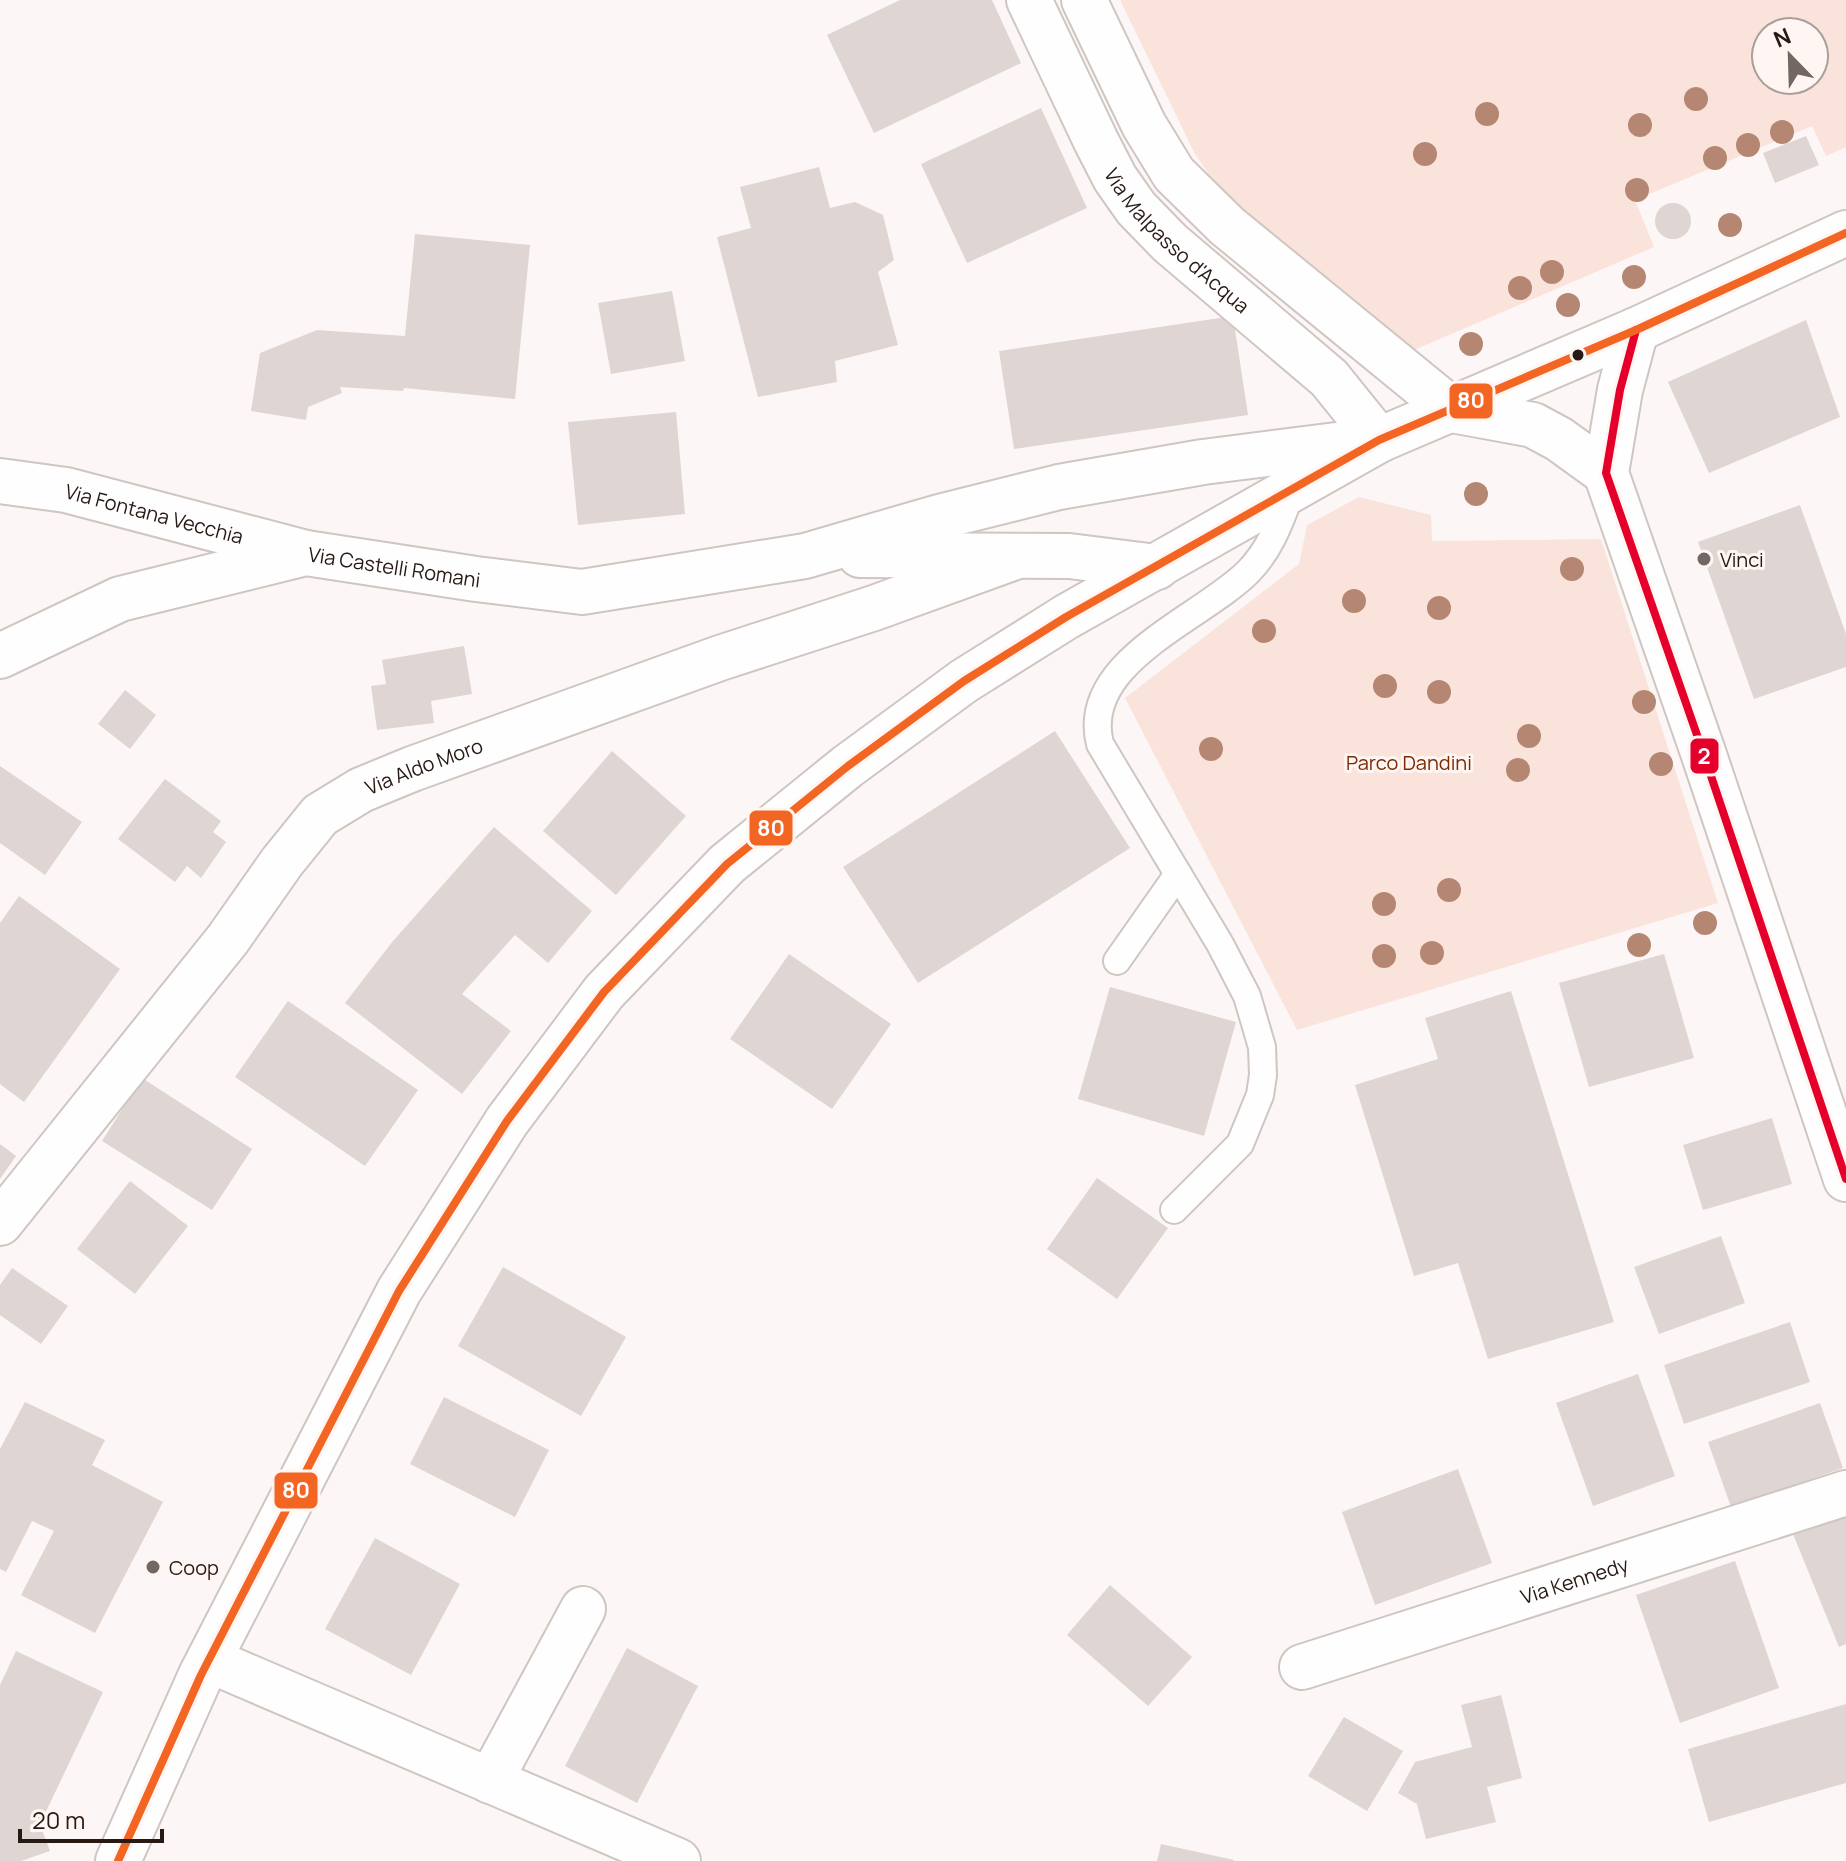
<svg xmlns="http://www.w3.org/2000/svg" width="1846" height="1861" viewBox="0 0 1846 1861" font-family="Manrope,sans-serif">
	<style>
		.green { fill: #f9e3db; fill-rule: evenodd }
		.building { fill: #dfd5d2 }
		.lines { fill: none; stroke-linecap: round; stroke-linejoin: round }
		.service-casing { stroke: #cfc6c2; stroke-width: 30 }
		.minor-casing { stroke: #cfc6c2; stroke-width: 48 }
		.tertiary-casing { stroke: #cfc6c2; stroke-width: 48 }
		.service { stroke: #fffefe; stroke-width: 26 }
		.minor { stroke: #fffefe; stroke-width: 44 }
		.tertiary { stroke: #fffefe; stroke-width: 44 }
		.bus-1-casing { stroke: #fff6f3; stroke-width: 14 }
		.bus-2-casing { stroke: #fff6f3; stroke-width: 14 }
		.bus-1 { stroke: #e4002b; stroke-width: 8 }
		.bus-2 { stroke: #f26522; stroke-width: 8 }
		.tree { fill: #b58773 }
		.bus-dot { fill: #271914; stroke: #fff6f3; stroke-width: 3 }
		.poi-dot { fill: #726763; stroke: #fff6f3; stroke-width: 3 }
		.labels { text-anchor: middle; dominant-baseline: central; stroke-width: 6; stroke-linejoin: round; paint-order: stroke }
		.street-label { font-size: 20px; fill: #271914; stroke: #fff6f3 }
		.poi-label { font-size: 20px; fill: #271914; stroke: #fff6f3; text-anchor: start }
		.park-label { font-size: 20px; fill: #7b2c07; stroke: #fff6f3 }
		.line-badge { stroke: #fff6f3; stroke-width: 3 }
		.badge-label { font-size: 22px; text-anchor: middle; font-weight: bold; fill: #fff }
	</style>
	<rect width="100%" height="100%" fill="#fcf7f6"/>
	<g class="green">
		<path d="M1120 0H1846V147L1826 156 1812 126 1635 200 1654 247 1414 350 1225 198 1195 154ZM1766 32H1814V80H1766Z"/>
		<polygon points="1359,497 1431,515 1432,541 1601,539 1718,903 1297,1030 1125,698 1299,564 1307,525"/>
	</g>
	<g class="building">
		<polygon points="900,0 992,0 1021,63 874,133 827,35"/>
		<polygon points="1041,108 1087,208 967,263 921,164"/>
		<polygon points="1806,136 1819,165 1775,183 1763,153"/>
		<polygon points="819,167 830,208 855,202 883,215 894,260 878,272 898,345 835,361 837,382 758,397 717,237 751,228 740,187"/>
		<circle cx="1673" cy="221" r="18"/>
		<polygon points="415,234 530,245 515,399 404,388 403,391 340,387 342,393 308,407 306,420 251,411 260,353 317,330 405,336"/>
		<polygon points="672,291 685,361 611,374 598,303"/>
		<polygon points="1233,316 1248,415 1014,449 999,351"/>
		<polygon points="1806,320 1840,417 1709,473 1668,382"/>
		<polygon points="676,412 685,514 578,525 568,422"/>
		<polygon points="1800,505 1846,634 1846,667 1754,699 1698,542"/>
		<polygon points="464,646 472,694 431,701 434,723 377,730 371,686 386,684 382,660"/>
		<polygon points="125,690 156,715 130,749 98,724"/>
		<polygon points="1055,731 1130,848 918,983 843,867"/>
		<polygon points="612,751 686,816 616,895 543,831"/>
		<polygon points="0,766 82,822 45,875 0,843"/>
		<polygon points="165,779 221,821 213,832 226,842 201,878 187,866 175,882 118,839"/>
		<polygon points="494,827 592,911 548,963 515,935 462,994 511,1031 462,1094 345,1003 393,941"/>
		<polygon points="19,896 120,969 24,1102 0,1084 0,923"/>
		<polygon points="789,954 891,1024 832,1109 730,1039"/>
		<polygon points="1664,954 1694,1058 1589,1087 1559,983"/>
		<polygon points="1110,987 1236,1022 1204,1136 1078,1099"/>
		<polygon points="1511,991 1614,1322 1488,1359 1458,1263 1414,1276 1355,1085 1438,1059 1425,1018"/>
		<polygon points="288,1001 418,1090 365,1166 235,1077"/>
		<polygon points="142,1078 252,1149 212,1210 102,1141"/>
		<polygon points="1772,1118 1792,1184 1703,1210 1683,1145"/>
		<polygon points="0,1144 16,1156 0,1179"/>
		<polygon points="1097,1178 1168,1228 1117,1299 1047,1249"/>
		<polygon points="130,1181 188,1226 135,1294 77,1249"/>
		<polygon points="1721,1236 1745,1303 1659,1334 1634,1267"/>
		<polygon points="503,1267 626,1337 581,1416 458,1346"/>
		<polygon points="12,1268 68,1306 41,1344 0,1315 0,1285"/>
		<polygon points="1790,1322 1810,1382 1684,1424 1664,1365"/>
		<polygon points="1638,1374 1675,1476 1593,1506 1556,1403"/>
		<polygon points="444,1397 549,1450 515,1517 410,1464"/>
		<polygon points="25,1402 105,1440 92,1465 163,1502 95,1633 21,1595 54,1531 32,1521 6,1572 0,1569 0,1449"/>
		<polygon points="1820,1403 1843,1468 1731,1507 1708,1442"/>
		<polygon points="1458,1469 1492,1563 1375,1605 1342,1512"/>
		<polygon points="1846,1513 1846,1644 1839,1647 1793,1534"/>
		<polygon points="375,1538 460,1584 411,1675 325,1629"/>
		<polygon points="1735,1561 1779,1688 1680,1723 1636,1595"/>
		<polygon points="1110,1585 1192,1657 1148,1706 1067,1635"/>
		<polygon points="627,1648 698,1686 637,1803 565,1766"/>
		<polygon points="16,1651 103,1692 40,1824 50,1851 21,1861 0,1861 0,1685"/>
		<polygon points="1501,1695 1522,1778 1487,1787 1496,1822 1426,1839 1417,1804 1398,1793 1415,1762 1472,1747 1461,1705"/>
		<polygon points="1846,1704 1846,1783 1709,1822 1688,1749"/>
		<polygon points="1344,1717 1403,1751 1367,1811 1308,1776"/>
		<polygon points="1161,1844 1234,1860 1234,1861 1157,1861"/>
	</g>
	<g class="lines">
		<defs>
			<g id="service">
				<polyline points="1117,961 1178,874"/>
				<path d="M1174 1210 1240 1144 1260 1095 1263 1075 1262 1047 1247 996 1220 944 1100 744C1079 662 1201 619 1248 572 1271 549 1281 519 1292 490"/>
			</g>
			<g id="minor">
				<path id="s1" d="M1029 0 1096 141 1115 178 1136 208 1170 243 1329 378 1379 440"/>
				<polyline points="1084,0 1144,125 1174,174 1227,226 1452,410"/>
				<polyline points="1636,330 1846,233"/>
				<path id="s2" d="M0 481 66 490 306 553"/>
				<path id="s3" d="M0 1223 228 939 282 862 320 815 361 790 412 769 720 658 874 608 1015 557"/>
				<polyline points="209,1660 678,1861"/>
				<path id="s4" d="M1302 1667 1846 1493"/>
				<polyline points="490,1781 583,1609"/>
			</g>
			<g id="tertiary">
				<polyline points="1636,330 1620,390 1606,473 1705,758 1846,1179"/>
				<polyline points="1452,410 1533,425 1559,439 1606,473"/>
				<polyline points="860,555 1069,556 1157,567"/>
				<path id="s5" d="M0 656 120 599 306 553 476 579 582 592 805 556 939 517 1059 487 1203 462 1360 442"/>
				<polyline points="118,1861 201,1675 399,1291 507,1121 604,992 727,864 848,766 964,681 1066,617 1379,440 1636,330"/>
			</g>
		</defs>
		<use href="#service" class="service-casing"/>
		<use href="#minor" class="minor-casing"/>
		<use href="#tertiary" class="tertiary-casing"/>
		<use href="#service" class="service"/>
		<use href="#minor" class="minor"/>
		<use href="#tertiary" class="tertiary"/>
		<defs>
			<polyline id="bus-1" points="1636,330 1620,390 1606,473 1705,758 1846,1179"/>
			<polyline id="bus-2" points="118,1861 201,1675 399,1291 507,1121 604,992 727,864 848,766 964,681 1066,617 1379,440 1636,330 1846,233"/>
		</defs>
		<use href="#bus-1" class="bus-1-casing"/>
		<use href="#bus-2" class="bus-2-casing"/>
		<use href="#bus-1" class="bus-1"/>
		<use href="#bus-2" class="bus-2"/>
	</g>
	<g class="tree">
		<circle cx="1696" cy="99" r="12"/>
		<circle cx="1487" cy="114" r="12"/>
		<circle cx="1640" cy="125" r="12"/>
		<circle cx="1782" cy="132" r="12"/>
		<circle cx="1748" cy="145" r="12"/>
		<circle cx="1425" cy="154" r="12"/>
		<circle cx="1715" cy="158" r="12"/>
		<circle cx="1637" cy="190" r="12"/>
		<circle cx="1730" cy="225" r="12"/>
		<circle cx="1552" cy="272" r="12"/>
		<circle cx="1634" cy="277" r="12"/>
		<circle cx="1520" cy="288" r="12"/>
		<circle cx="1568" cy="305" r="12"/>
		<circle cx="1471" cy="344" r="12"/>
		<circle cx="1476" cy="494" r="12"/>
		<circle cx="1572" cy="569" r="12"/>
		<circle cx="1354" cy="601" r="12"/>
		<circle cx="1439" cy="608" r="12"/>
		<circle cx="1264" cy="631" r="12"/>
		<circle cx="1385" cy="686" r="12"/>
		<circle cx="1439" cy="692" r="12"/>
		<circle cx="1644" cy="702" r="12"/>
		<circle cx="1529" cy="736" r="12"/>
		<circle cx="1211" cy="749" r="12"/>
		<circle cx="1661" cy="764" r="12"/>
		<circle cx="1518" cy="770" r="12"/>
		<circle cx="1449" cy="890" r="12"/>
		<circle cx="1384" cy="904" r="12"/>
		<circle cx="1705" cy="923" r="12"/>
		<circle cx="1639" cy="945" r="12"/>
		<circle cx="1432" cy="953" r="12"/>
		<circle cx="1384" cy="956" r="12"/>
	</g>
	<circle class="bus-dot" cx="1578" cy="355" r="7"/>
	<g class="poi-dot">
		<circle cx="1704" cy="559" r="8"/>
		<circle cx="153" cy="1567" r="8"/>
	</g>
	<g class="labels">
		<g class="street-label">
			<text stroke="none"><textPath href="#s1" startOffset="286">Via Malpasso d'Acqua</textPath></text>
			<text stroke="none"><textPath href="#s2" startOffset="158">Via Fontana Vecchia</textPath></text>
			<text stroke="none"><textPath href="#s5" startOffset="414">Via Castelli Romani</textPath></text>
			<text stroke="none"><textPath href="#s3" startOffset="634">Via Aldo Moro</textPath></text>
			<text stroke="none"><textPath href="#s4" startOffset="286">Via Kennedy</textPath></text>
		</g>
		<g class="poi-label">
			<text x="1720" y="559">Vinci</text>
			<text x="169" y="1567">Coop</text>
		</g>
		<g class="park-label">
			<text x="1409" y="762">Parco Dandini</text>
		</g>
	</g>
	<g class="line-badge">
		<rect x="1448" y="382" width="46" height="38" rx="8" fill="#f26522"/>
		<rect x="1689" y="737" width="31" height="38" rx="8" fill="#e4002b"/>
		<rect x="748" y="809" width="46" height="38" rx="8" fill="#f26522"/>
		<rect x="273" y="1471" width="46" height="39" rx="8" fill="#f26522"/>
	</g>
	<g class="badge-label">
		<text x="1471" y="408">80</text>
		<text x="1704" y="764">2</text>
		<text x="771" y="836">80</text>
		<text x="296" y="1498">80</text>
	</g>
	<g transform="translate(1790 56) rotate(337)"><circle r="38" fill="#fff6f3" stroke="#a99e9a" stroke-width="2"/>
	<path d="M0-6L14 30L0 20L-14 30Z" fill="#726763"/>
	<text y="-12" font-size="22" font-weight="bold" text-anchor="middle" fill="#271914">N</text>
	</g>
	<path d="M20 1829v12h142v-12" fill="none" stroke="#271914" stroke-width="4"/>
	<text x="32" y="1829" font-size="24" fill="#271914" stroke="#fff6f3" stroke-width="6" paint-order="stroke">20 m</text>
</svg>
